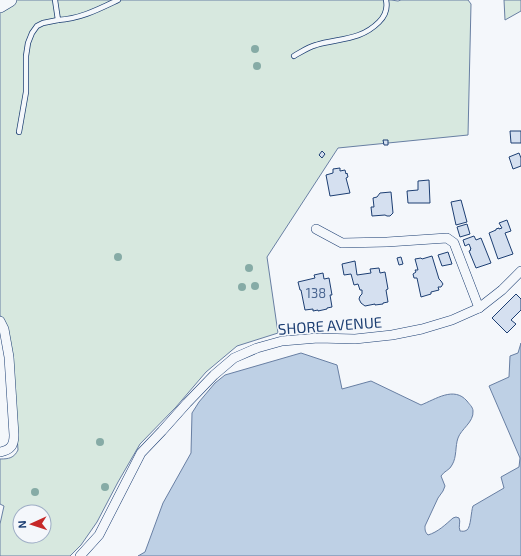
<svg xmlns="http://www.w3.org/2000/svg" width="521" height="556" viewBox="0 0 521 556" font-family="'Exo 2',sans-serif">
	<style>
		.green { fill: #d7e8df; stroke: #687fa3; fill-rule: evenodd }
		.water { fill: #bed0e5; stroke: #687fa3 }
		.building { fill: #d5e0f0; stroke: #1d3f73 }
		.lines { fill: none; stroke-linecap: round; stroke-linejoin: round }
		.service-casing { stroke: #1d3f73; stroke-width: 6 }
		.minor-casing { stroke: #1d3f73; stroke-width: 10 }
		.secondary-casing { stroke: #1d3f73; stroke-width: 14 }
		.service { stroke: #f4f7fb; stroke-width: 4.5 }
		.minor { stroke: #f4f7fb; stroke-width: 9 }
		.secondary { stroke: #f4f7fb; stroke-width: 13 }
		.tree { fill: #86aba6 }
		.labels { text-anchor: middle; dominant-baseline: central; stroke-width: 3; stroke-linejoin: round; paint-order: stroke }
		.number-label { font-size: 13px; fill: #4b6792 }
		.street-label { font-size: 15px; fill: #1d3f73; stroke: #f4f7fb }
	</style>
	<rect width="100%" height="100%" fill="#f4f7fb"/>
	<g class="green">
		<path d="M0 0H391L398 1 401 0H468L471 4 468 135 338 148 267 257 278 333 237 346 206 372 176 407 140 444 118 482 97 522 81 545 70 556H0V524L4 506 0 504V459C9 459 14 458 18 450L12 360 8 337 0 315ZM20 512H44V536H20Z"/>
		<polygon points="504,0 521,0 521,11 505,20"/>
	</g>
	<path class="water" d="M521 343V556H138L145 552 163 503 191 453 192 413 199 402 215 383 225 375 301 353 337 365 342 389 371 381 421 405C436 399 454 386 467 401 469 404 473 407 473 411 474 422 461 429 458 438 455 446 457 457 452 465 450 470 444 471 441 476L445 486 443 491 438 498 425 526C425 530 425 532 428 535 438 532 445 525 453 518L456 517 459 518C461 522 458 526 460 531 462 531 464 532 467 530 471 527 471 511 473 506L504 488 501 477 519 467 520 458 489 386 509 377 510 356 518 353Z"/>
	<g class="building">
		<polygon points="510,131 521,131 521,143 511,143"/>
		<polygon points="383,140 388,140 388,145 384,145"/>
		<polygon points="322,151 325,154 322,158 319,155"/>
		<polygon points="519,153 521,158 521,166 513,169 509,157"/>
		<polygon points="340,168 340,171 345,170 346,174 347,173 348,177 346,178 350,193 330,196 326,175 333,173 333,169"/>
		<polygon points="429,180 430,203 408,203 407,191 418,190 418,181"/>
		<polygon points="391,192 393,213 390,216 387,216 385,215 372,216 371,207 374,207 373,198 377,197 380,193"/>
		<polygon points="461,200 467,222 456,225 451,202"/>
		<polygon points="507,220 511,231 505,233 513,254 498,259 489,233 496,230 496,229 499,228 499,229 502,228 499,223"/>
		<polygon points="467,224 470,234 460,237 457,227"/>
		<polygon points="474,236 476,240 481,238 491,263 476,268 469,251 471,250 470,249 471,249 469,244 465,246 463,240"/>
		<polygon points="448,252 452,264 442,266 438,255"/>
		<polygon points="432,256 439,279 441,281 443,284 441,287 438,287 439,290 431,292 431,294 421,297 417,278 414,278 413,274 416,272 415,270 418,270 415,259 421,258 422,259"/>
		<polygon points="401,257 403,264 399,265 397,258"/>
		<polygon points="355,261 357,275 371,273 370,269 379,268 380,273 385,272 388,289 386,290 388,302 383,303 383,304 375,305 375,304 365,306 361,303 359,299 360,296 362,294 362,290 360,290 358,284 354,285 351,274 344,275 342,264"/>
		<polygon points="323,273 324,279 329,278 332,295 330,295 332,307 327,308 327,309 318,311 318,310 313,311 313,309 305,310 301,290 300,290 298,282 315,278 314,275"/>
		<polygon points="516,294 521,299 521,310 511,320 516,324 507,333 492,318"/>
	</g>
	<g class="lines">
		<defs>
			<g id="service">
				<path d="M55 0 58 20C80 19 99 9 118 0"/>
				<path d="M294 56C301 52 308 47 316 45 339 38 360 41 379 22 385 16 388 9 386 0"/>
				<polyline points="19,132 26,92 26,56 28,43 32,33 37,26 43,23 58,20"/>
			</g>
			<g id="minor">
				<polyline points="316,229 342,243 387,242 447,238 454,243 479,308"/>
				<path d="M0 321 4 329 9 357 14 435C14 445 11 450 0 452"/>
				<polyline points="80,556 99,535 141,453 162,431 187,403 214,375 234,358 257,348 282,341 318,338 355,339 392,335 422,329 452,320 479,308 502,290 521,271"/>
			</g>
			<polyline id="secondary" points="0,6 10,0"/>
		</defs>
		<use href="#service" class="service-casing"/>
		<use href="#minor" class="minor-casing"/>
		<use href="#secondary" class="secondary-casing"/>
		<use href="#service" class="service"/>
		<use href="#minor" class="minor"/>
		<use href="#secondary" class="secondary"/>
	</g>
	<g class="tree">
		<circle cx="255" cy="49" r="4"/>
		<circle cx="257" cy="66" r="4"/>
		<circle cx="118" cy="257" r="4"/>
		<circle cx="249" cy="268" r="4"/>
		<circle cx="255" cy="286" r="4"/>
		<circle cx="242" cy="287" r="4"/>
		<circle cx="100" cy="442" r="4"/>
		<circle cx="105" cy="487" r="4"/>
		<circle cx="35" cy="492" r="4"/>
	</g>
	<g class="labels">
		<g class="number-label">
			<text x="316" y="293">138</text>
		</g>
		<g class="street-label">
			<text transform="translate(330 325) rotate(-4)">SHORE AVENUE</text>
		</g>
	</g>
	<g transform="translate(32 524) rotate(267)"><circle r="19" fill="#f4f7fb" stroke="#9eadc5"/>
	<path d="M0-3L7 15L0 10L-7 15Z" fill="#c62828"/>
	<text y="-6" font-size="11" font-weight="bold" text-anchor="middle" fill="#1d3f73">N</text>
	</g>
</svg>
